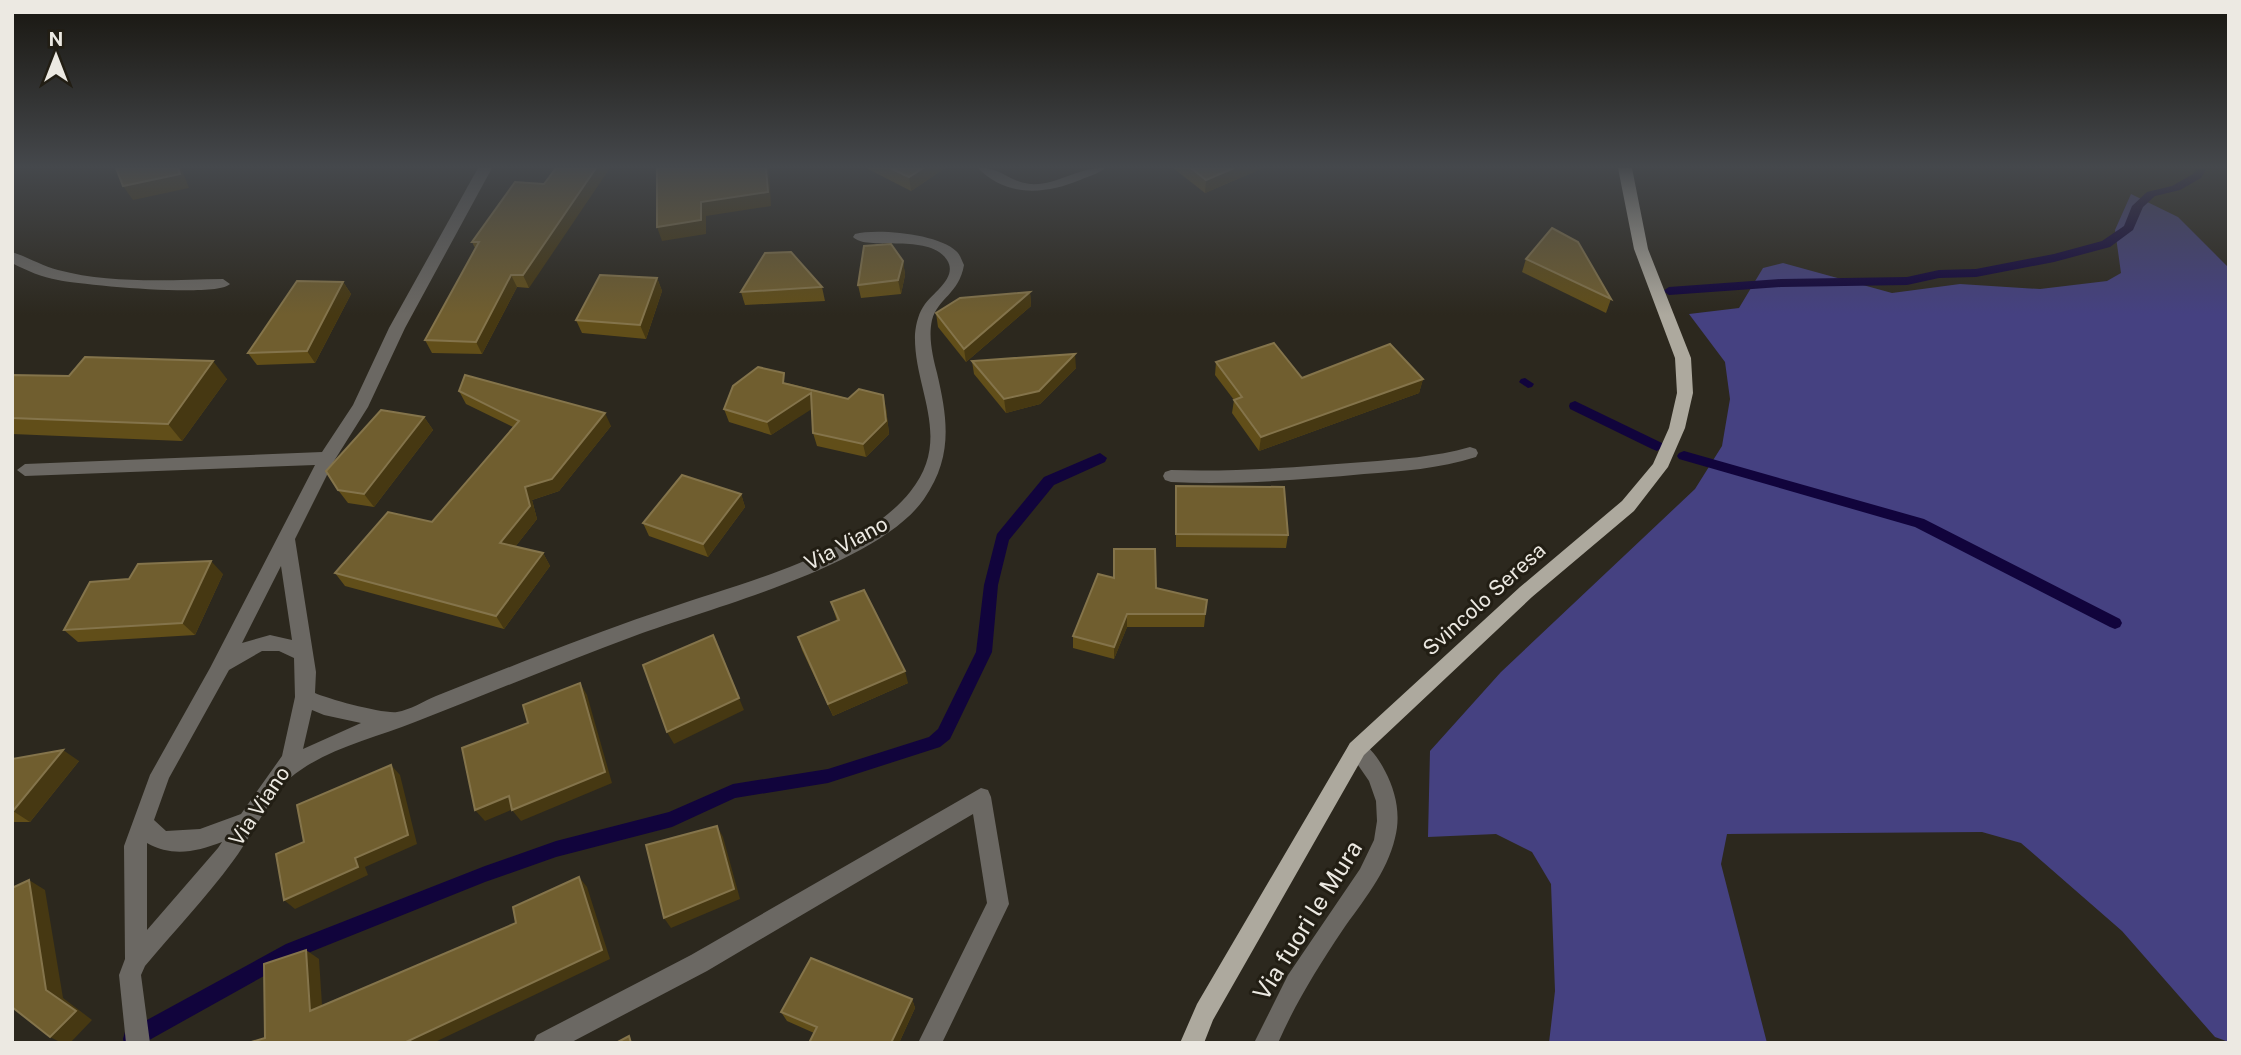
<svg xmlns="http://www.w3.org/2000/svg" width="2241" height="1055" viewBox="0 0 2241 1055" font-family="'Public Sans',sans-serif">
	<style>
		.green { fill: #454181 }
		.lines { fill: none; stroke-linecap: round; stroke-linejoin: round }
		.stream { fill: #11043c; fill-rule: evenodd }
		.minor { fill: #6b6863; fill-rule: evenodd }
		.major { fill: #ada99e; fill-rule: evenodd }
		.wall { fill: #614e19 }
		.shaded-wall { fill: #463812 }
		.building { fill: #705e2f; stroke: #84744b; stroke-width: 2 }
		.labels { text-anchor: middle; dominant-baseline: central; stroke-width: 6; stroke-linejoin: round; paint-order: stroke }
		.street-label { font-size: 21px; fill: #ece9e2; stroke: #221e14 }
		.near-street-label { font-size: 24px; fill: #ece9e2; stroke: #221e14 }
	</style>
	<rect width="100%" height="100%" fill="#2c281e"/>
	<polygon class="green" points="2131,194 2178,217 2229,268 2229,1042 2215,1037 2122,931 2021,843 1982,832 1727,834 1721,864 1767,1043 1549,1043 1555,991 1551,884 1532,852 1496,834 1428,837 1430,751 1501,672 1695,489 1722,446 1730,399 1725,362 1689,314 1739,308 1763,268 1783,263 1892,293 1960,284 2040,289 2107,281 2121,273 2115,230"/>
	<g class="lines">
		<g class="stream">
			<polygon points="2197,168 2207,168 2201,178 2180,190 2155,196 2143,207 2133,230 2110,247 2054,262 1976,277 1939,278 1907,285 1781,287 1669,295 1663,291 1669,287 1781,279 1907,277 1939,270 1976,269 2054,254 2102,241 2124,226 2132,206 2147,192 2172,186 2193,174"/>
			<polygon points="1525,378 1534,384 1532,387 1528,388 1519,382 1521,379"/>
			<polygon points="1575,401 1662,443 1664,446 1657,451 1652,449 1570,409 1569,406 1570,403"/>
			<polygon points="1684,451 1924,519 2120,619 2122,623 2120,627 2115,629 2110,627 1915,527 1679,459 1677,456 1679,453"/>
			<polygon points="1100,453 1107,458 1105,462 1054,485 1009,540 998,585 992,652 950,739 940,747 828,783 735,798 672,827 556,857 485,882 298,957 144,1043 124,1043 123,1039 125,1032 286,944 485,866 556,841 669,812 733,784 828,769 929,737 938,729 976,652 984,585 997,534 1044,477"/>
		</g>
		<g class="minor">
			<path d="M478 168H492L405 328 368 407 334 461 295 539 316 672 315 693C328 699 383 714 397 712 410 710 424 701 436 696 469 683 502 670 535 657 579 640 624 623 669 608 742 583 861 553 910 492 954 438 913 389 915 334 916 323 919 312 925 304 934 292 958 277 947 260 929 232 868 252 853 237L855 234C877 228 939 234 956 251 960 254 962 261 964 265 959 294 938 298 932 320 928 338 933 357 937 373 948 420 953 457 924 499 878 565 713 607 637 635 562 663 489 693 415 722 373 739 326 748 290 778 273 793 249 840 233 861 206 898 174 931 145 966L141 975 150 1043H126L119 975 125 959 124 846 150 775 210 668 315 465 25 476 17 470 25 464 322 452 353 405 389 328ZM281 566 292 640 270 635 242 643ZM262 651H279L294 658 295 697 282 756 241 814 200 829 166 831 154 820 169 778 229 670ZM312 710 324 715 361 723 303 749ZM222 842 218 848 147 930V843C172 857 196 852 222 842Z"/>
			<path d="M978 168C1002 167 1009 182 1030 184 1056 186 1078 167 1105 168 1098 174 1089 176 1080 180 1046 194 1007 198 978 168Z"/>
			<path d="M12 252C28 257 42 266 58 270 111 284 169 280 223 279L230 284C217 298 82 285 58 280 42 277 27 271 12 263Z"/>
			<path d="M1470 447 1476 449 1478 453 1476 457C1439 469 1402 471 1364 474 1300 480 1236 485 1171 482L1165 480 1163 476 1165 472 1171 470C1236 472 1299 467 1364 462 1400 459 1435 457 1470 447Z"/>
			<path d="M1357 740C1369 745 1379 759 1385 771 1396 792 1401 815 1395 838 1387 873 1362 902 1342 931 1318 967 1295 1004 1278 1043H1254L1288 975 1360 869 1374 840 1377 821 1376 801 1369 781 1347 749 1350 743Z"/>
			<polygon points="981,788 988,790 991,797 1009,904 942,1043 918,1043 987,903 973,814 707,971 570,1043 533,1043 537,1035 691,955"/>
		</g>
		<polygon class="major" points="1618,168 1632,168 1648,249 1691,358 1693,393 1685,428 1668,467 1634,511 1532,597 1364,755 1213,1020 1204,1043 1180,1043 1197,1004 1350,743 1520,587 1622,501 1653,464 1669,428 1677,393 1675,358 1634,249"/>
	</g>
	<g class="wall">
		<polygon points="866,168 945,168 911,191"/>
		<polygon points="1173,168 1263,168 1205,193"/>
		<polygon points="515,182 529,288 517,287 482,354 432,353 425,340 475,248 472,242"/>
		<polygon points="1526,259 1611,299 1606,313 1522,272"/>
		<polygon points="903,261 905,275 901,294 861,298 858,285"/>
		<polygon points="657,278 662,291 646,339 582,333 576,320"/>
		<polygon points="343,282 351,294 315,363 257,365 248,353"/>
		<polygon points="822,287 825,301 745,305 741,292"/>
		<polygon points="1030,292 1031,306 966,362 938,327 936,313"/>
		<polygon points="972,361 1076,368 1040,404 1006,413 974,374"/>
		<polygon points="1216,362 1302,378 1423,379 1419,393 1259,451 1232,413 1234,400 1215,375"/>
		<polygon points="12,375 227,379 182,441 12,434"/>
		<polygon points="787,383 886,408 889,434 866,457 817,446 813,433 812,408 771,435 729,422 724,409"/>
		<polygon points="459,391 611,426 559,491 532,500 537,519 515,547 543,553 550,566 504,629 345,586 335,573 432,522 513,427 466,404"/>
		<polygon points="424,417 433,430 374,507 348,503 338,490"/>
		<polygon points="1176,486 1288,535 1286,548 1176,547"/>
		<polygon points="741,494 745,507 708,557 649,536 643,523"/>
		<polygon points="223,574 195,635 78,642 64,630"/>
		<polygon points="1156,588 1207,600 1204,627 1127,627 1114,659 1073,648 1073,636"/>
		<polygon points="831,602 908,683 833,716 802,650 798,637 837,621"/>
		<polygon points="12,759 79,761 30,822 12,822"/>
		<polygon points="912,999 915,1008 899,1043 809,1043 814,1033 787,1021 781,1012"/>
	</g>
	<g class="shaded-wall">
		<polygon points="178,168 181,168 189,188 133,200 123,186"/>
		<polygon points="596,168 610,168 529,288 523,275"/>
		<polygon points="766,168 769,168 771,206 706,216 706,234 662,241 657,227"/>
		<polygon points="923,168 945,168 911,191 909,177"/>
		<polygon points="1234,168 1263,168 1205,193 1206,180"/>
		<polygon points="903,261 905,275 901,294 898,280"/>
		<polygon points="511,275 517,287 482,354 476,342"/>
		<polygon points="657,278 662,291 646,339 640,325"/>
		<polygon points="343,282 351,294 315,363 307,351"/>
		<polygon points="1030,292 1031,306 966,362 964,349"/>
		<polygon points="1075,354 1076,368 1040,404 1006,413 1004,399"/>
		<polygon points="213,361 227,379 182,441 168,424"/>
		<polygon points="1423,379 1419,393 1259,451 1261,437"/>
		<polygon points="811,393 815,407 771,435 767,422"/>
		<polygon points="883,395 886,408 889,434 866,457 863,444"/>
		<polygon points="605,413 611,426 559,491 532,500 537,519 508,556 500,543 525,487"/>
		<polygon points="424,417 433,430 374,507 364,494"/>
		<polygon points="741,494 745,507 708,557 703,544"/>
		<polygon points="543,553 550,566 504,629 496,616"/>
		<polygon points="211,561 223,574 195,635 182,623"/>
		<polygon points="1127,614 1127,627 1114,659 1114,647"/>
		<polygon points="718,648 744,710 674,744 667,732"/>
		<polygon points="905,671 908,683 833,716 828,704"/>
		<polygon points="580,683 587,695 612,783 521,821 512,810"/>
		<polygon points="63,750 79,761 30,822 13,811"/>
		<polygon points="391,765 400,775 417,844 365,867 368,875 295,909 284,900 355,858"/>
		<polygon points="509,796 518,807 485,821 475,810"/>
		<polygon points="717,826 723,837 740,899 671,928 664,918"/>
		<polygon points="579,877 587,887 610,959 433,1043 404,1043"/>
		<polygon points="29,880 45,890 63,998 92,1020 70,1043 62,1043 50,1037 46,990"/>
		<polygon points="306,950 319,959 323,1020 310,1011"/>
		<polygon points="912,999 915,1008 899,1043 891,1043"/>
	</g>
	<g class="building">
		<polygon points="116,168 178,168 180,174 123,186"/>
		<polygon points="556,168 596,168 523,275 511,275 476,342 425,340 479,242 472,242 515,182 544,184"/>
		<polygon points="657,168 766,168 768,192 701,202 701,220 657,227"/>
		<polygon points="890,168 923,168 909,177"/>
		<polygon points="1191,168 1234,168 1206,180"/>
		<polygon points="1552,228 1578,242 1611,299 1526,259"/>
		<polygon points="891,244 903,261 898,280 858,285 864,246"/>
		<polygon points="791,252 822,287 741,292 765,253"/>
		<polygon points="600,275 657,278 640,325 576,320"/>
		<polygon points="297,281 343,282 307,351 248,353"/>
		<polygon points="1030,292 964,349 936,313 960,298"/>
		<polygon points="1274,343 1302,378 1390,344 1423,379 1261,437 1234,400 1242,397 1216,362"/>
		<polygon points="1075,354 1039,391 1004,399 972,361"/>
		<polygon points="85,357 213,361 168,424 12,418 12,375 69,376"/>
		<polygon points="758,367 784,373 783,383 848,399 859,389 883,395 886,421 863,444 813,433 811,393 767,422 724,409 733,386"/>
		<polygon points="465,375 605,413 552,479 525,487 530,506 500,543 543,553 496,616 335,573 388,512 432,522 519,421 459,391"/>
		<polygon points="381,410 424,417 364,494 338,490 326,471"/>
		<polygon points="682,475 741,494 703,544 643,523"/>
		<polygon points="1176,486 1284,487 1288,535 1176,534"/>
		<polygon points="1114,549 1155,549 1156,588 1207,600 1205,614 1127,614 1114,647 1073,636 1098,574 1114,578"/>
		<polygon points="211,561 182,623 64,630 90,582 129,579 138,564"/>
		<polygon points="864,590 905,671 828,704 798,637 839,620 831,602"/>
		<polygon points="713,635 739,698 667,732 643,665"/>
		<polygon points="580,683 605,772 512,810 509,796 475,810 462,748 528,723 523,705"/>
		<polygon points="63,750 13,811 12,811 12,759"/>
		<polygon points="391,765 408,835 355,858 358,867 284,900 276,854 304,842 297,805"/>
		<polygon points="717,826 734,889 664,918 646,845"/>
		<polygon points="579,877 602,950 404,1043 248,1043 265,1038 264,964 306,950 310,1011 516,923 513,907"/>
		<polygon points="29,880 46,990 76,1011 50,1037 12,1007 12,888"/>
		<polygon points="811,958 912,999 891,1043 809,1043 817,1027 781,1012"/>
		<polygon points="629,1036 631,1043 616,1043"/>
	</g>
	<linearGradient id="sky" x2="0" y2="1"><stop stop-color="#181610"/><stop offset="0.53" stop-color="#45484c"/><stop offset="1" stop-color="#45484c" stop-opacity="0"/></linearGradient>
	<rect width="2241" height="315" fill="url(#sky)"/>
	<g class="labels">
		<g class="street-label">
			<text transform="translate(846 543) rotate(-28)">Via Viano</text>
			<text transform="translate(1484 599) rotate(-42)">Svincolo Seresa</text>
			<text transform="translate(259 806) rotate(-56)">Via Viano</text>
		</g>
		<g class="near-street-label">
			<text transform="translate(1307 920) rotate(-58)">Via fuori le Mura</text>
		</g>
	</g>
	<rect width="2241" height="1055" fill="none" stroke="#ece9e2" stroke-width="28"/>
	<g transform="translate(56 56)" stroke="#221e14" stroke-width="5" paint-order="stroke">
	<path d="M0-5L12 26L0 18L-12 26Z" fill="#ece9e2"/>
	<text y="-10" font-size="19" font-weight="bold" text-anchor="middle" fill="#ece9e2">N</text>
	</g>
</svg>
